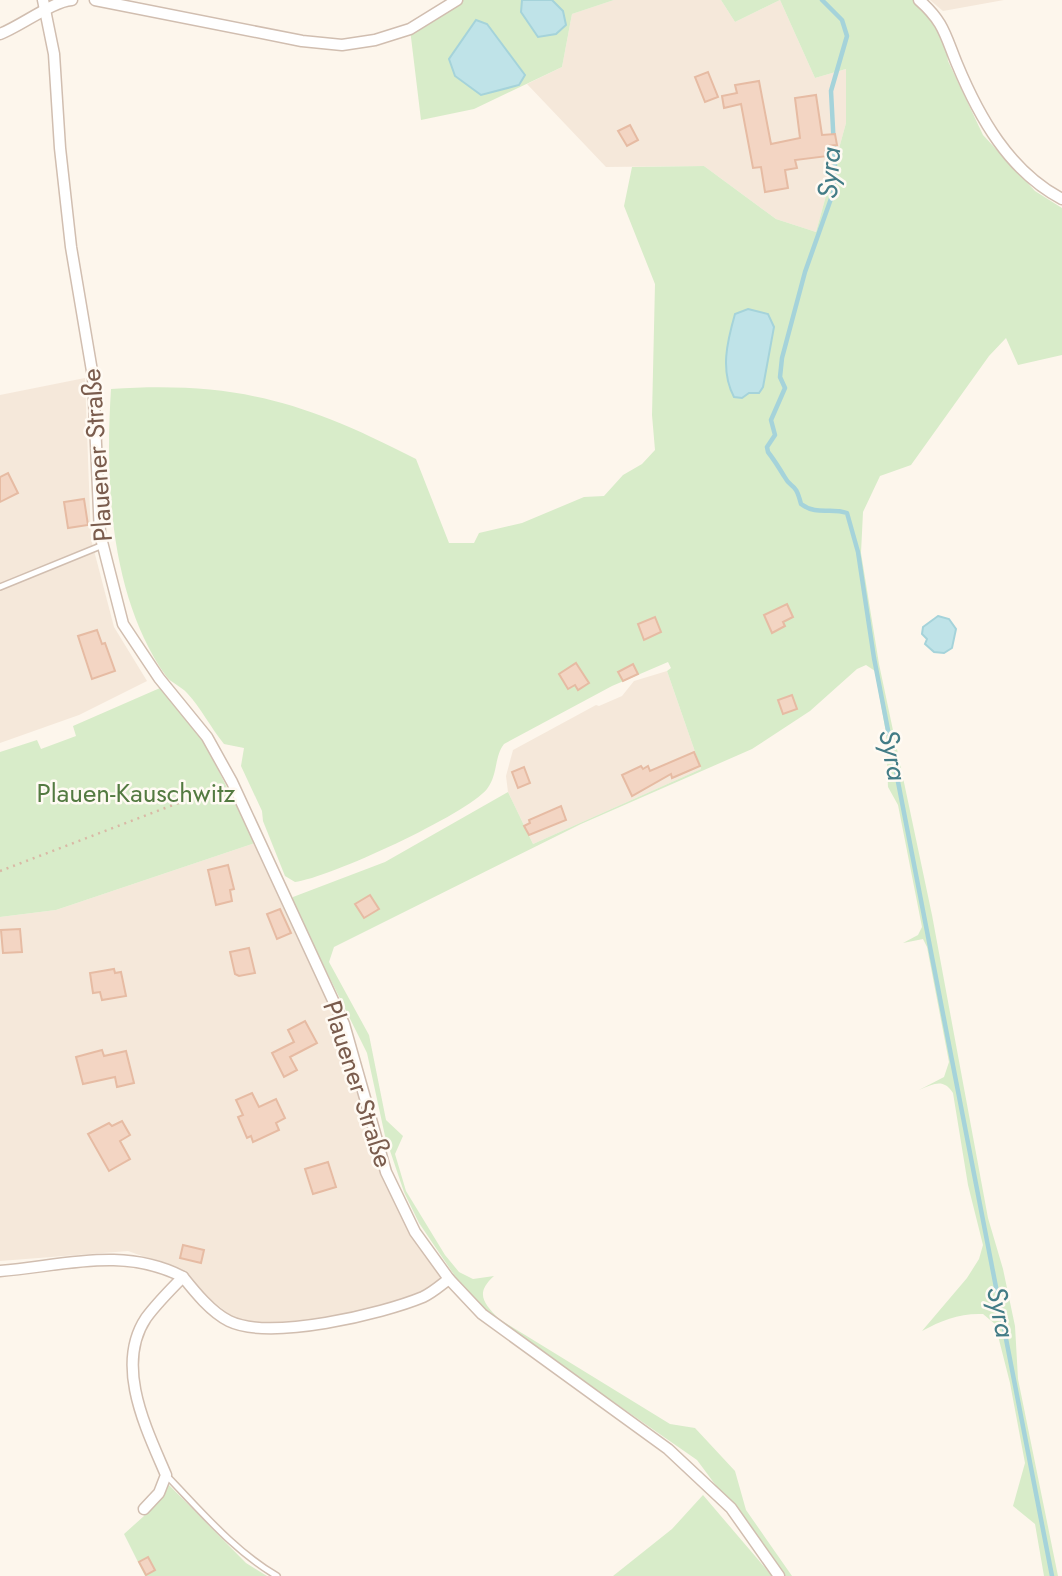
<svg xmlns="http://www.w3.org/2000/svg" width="1062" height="1576" viewBox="0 0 1062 1576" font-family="Jost,sans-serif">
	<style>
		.residential { fill: #f5e8da }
		.green { fill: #d8ecc9 }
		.water { fill: #bfe3e8; stroke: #a5d3da; stroke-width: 2 }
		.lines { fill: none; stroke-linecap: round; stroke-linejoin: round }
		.stream { stroke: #a5d3da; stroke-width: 4.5 }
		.building { fill: #f3d5c3; stroke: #e6bba3; stroke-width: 2 }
		.service-casing { stroke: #d1beb0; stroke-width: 8 }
		.minor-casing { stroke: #d1beb0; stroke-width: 13 }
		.path { stroke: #d9b8a5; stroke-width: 2.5; stroke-dasharray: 2 5; stroke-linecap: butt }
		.service { stroke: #fff; stroke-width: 5 }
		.minor { stroke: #fff; stroke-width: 10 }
		.labels { text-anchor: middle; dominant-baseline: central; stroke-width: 5; stroke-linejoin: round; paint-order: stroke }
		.street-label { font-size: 26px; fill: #7a5c4d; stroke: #fffaf3 }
		.park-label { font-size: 26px; fill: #537a41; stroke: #fffaf3 }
		.water-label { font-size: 28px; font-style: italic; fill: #437c86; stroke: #fffaf3 }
	</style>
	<rect width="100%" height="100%" fill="#fdf6ec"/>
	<g class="residential">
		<polygon points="614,0 721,0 735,22 780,0 815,78 846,69 846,123 816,232 776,219 704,166 606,167 527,84 562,67 572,14"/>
		<polygon points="930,0 1004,0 943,11"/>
		<polygon points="85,378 91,539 114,627 147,681 79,715 0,743 0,395"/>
		<polygon points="667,671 701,769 533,844 508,792 506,776 513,750 596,705 599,706 622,696 634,681"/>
		<polygon points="255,843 340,1026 368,1132 388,1188 407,1228 446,1284 363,1316 276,1326 234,1318 165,1264 128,1251 0,1261 0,917 56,910"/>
	</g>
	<g class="green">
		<polygon points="457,0 522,0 521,12 563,11 552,0 614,0 572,14 562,67 474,109 421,120 410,29"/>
		<path d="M721 0H913L944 33 948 61 983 135 1035 191 1062 208V355L1018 365 1006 338 989 356 911 465 880 476 863 512 861 553 879 664 932 915 988 1218 1003 1269 1015 1326 1018 1379 1058 1576H1044L1035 1524 1013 1506 1025 1463 1010 1383 995 1324 983 1314C960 1313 942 1320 922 1331L967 1278 979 1259 983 1245 968 1185 953 1093C943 1078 934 1084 919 1090L944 1077 949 1062 927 947 923 939 903 943 918 935 922 927 898 805 888 787 886 733 875 671 866 665 857 669 810 711 752 749 581 824 334 947 329 962 369 1035 386 1120 403 1136 395 1154 406 1191 445 1255 459 1272 473 1279 494 1276C475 1293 483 1303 499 1319L670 1424 695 1428 735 1471 746 1510 792 1576H783L697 1460 533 1346 481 1307 461 1285 419 1223 404 1192 385 1136 367 1053 292 902 293 897 385 862 508 792 533 844 701 769 667 671 671 668 668 662 612 686 504 744C494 757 498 775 487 789 467 814 329 878 295 882L285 876 263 821 262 811 241 766 244 748 224 744C211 728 201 708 187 693 181 686 171 683 166 676 110 597 105 483 111 389 237 381 305 402 416 459L449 543H474L479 533 522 523 584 497 604 496 623 475 642 464 655 450 652 415 655 284 624 206 632 167 704 166 776 219 816 232 846 123V69L815 78 780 0 735 22Z"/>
		<polygon points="160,688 202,738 255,843 56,910 0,917 0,752 37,740 41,749 76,736 73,726"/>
		<polygon points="167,1483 246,1563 267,1576 145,1576 124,1534 144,1516"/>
		<polygon points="703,1495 772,1576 613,1576 672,1529"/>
	</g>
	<g class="water">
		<polygon points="522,0 552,0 563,11 566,25 556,34 538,37 521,12"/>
		<polygon points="476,20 487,24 525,75 519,85 481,95 455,76 449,59"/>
		<path d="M748 309 768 314 774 327 763 387 759 393H749L742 398 734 397C720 371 727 342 735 314Z"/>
		<polygon points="938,616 949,619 956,629 952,648 944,653 934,652 925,644 927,639 922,634 923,627"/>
	</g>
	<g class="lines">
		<path class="stream" d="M822 0 842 20 847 36 831 91 835 167 833 193 805 272 782 358 780 377 785 388 771 420 775 435 767 447 768 452C775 461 778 466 784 476 792 491 795 480 801 504 817 516 831 507 847 513L858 552 874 658 1052 1576"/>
	</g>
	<g class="building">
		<polygon points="708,72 718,97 705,102 695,77"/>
		<polygon points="759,81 771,144 800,138 795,98 816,95 822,135 835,134 837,145 827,146 828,156 795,160 797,168 785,170 788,188 765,192 761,167 753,168 741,104 724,108 722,96 737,93 735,85"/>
		<polygon points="630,125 638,140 627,146 618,131"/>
		<polygon points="8,473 18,493 0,502 0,477"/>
		<polygon points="84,499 88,525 68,528 64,502"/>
		<polygon points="787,604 793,617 783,622 785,626 772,633 764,615"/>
		<polygon points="655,617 661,632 644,640 638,624"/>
		<polygon points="97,630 102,644 105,643 115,671 92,679 78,636"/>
		<polygon points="576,663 589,683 578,690 575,685 568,689 559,674"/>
		<polygon points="633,664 638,674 623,681 618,672"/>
		<polygon points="792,695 797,709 783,714 778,700"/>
		<polygon points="694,752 700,766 672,778 671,774 632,796 622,775 641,766 643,769 648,766 650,771"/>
		<polygon points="524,767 530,783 518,788 512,772"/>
		<polygon points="561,806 566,820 529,835 524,826 530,823 529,820"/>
		<polygon points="228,865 234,889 230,890 232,901 216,905 208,870"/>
		<polygon points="370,895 379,909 364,918 355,904"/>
		<polygon points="280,909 291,933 277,939 267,914"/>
		<polygon points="20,929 22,952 3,953 1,930"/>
		<polygon points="249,948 255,973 239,976 235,974 230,952"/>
		<polygon points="114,969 115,973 121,972 126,996 102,1000 100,992 93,993 90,973"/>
		<polygon points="305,1021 317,1043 290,1057 297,1070 284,1077 272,1053 294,1042 288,1030"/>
		<polygon points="102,1050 104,1056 126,1051 134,1083 117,1087 115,1077 83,1084 76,1057"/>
		<polygon points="252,1093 259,1107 276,1099 285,1118 276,1123 279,1130 253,1142 251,1136 247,1138 238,1117 243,1115 236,1100"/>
		<polygon points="122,1121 130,1135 120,1141 130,1159 109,1171 88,1134 109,1123 112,1126"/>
		<polygon points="328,1162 336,1187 313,1194 305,1169"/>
		<polygon points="183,1245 204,1250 201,1263 180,1258"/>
		<polygon points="148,1557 155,1570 146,1575 139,1562"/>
	</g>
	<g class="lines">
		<defs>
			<g id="service">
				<polyline points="0,587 103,545"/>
				<path d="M166 1475C201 1511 234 1551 277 1576"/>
			</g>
			<g id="minor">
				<polyline points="43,0 54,54 60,148 71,247 93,377 100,534 123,624 159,678 207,737 232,782 344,1024 386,1172 415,1232 449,1279 482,1314 668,1449 731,1508 779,1576"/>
				<polyline points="95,0 302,41 342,45 375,40 410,29 457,0"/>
				<path d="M919 0C944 22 945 35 957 64 979 117 1009 171 1062 199"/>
				<path d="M0 34C21 26 53 1 72 0"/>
				<path d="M0 1271C63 1266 123 1246 183 1277"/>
				<path d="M144 1509 159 1493 166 1475C147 1430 114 1366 146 1318 157 1303 170 1290 183 1277 195 1292 211 1312 229 1321 270 1341 382 1314 423 1297 432 1293 441 1285 449 1279"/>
			</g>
		</defs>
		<use href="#service" class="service-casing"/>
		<use href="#minor" class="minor-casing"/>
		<polyline class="path" points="0,871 223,786"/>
		<use href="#service" class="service"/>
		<use href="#minor" class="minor"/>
	</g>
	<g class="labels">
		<g class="street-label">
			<text transform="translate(97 455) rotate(-94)">Plauener Straße</text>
			<text transform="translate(358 1084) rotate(72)">Plauener Straße</text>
		</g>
		<g class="park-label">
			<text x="136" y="793">Plauen-Kauschwitz</text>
		</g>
		<g class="water-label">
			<text transform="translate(829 173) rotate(-86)">Syra</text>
			<text transform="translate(893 755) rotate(79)">Syra</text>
			<text transform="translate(1001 1312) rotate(79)">Syra</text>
		</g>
	</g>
</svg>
